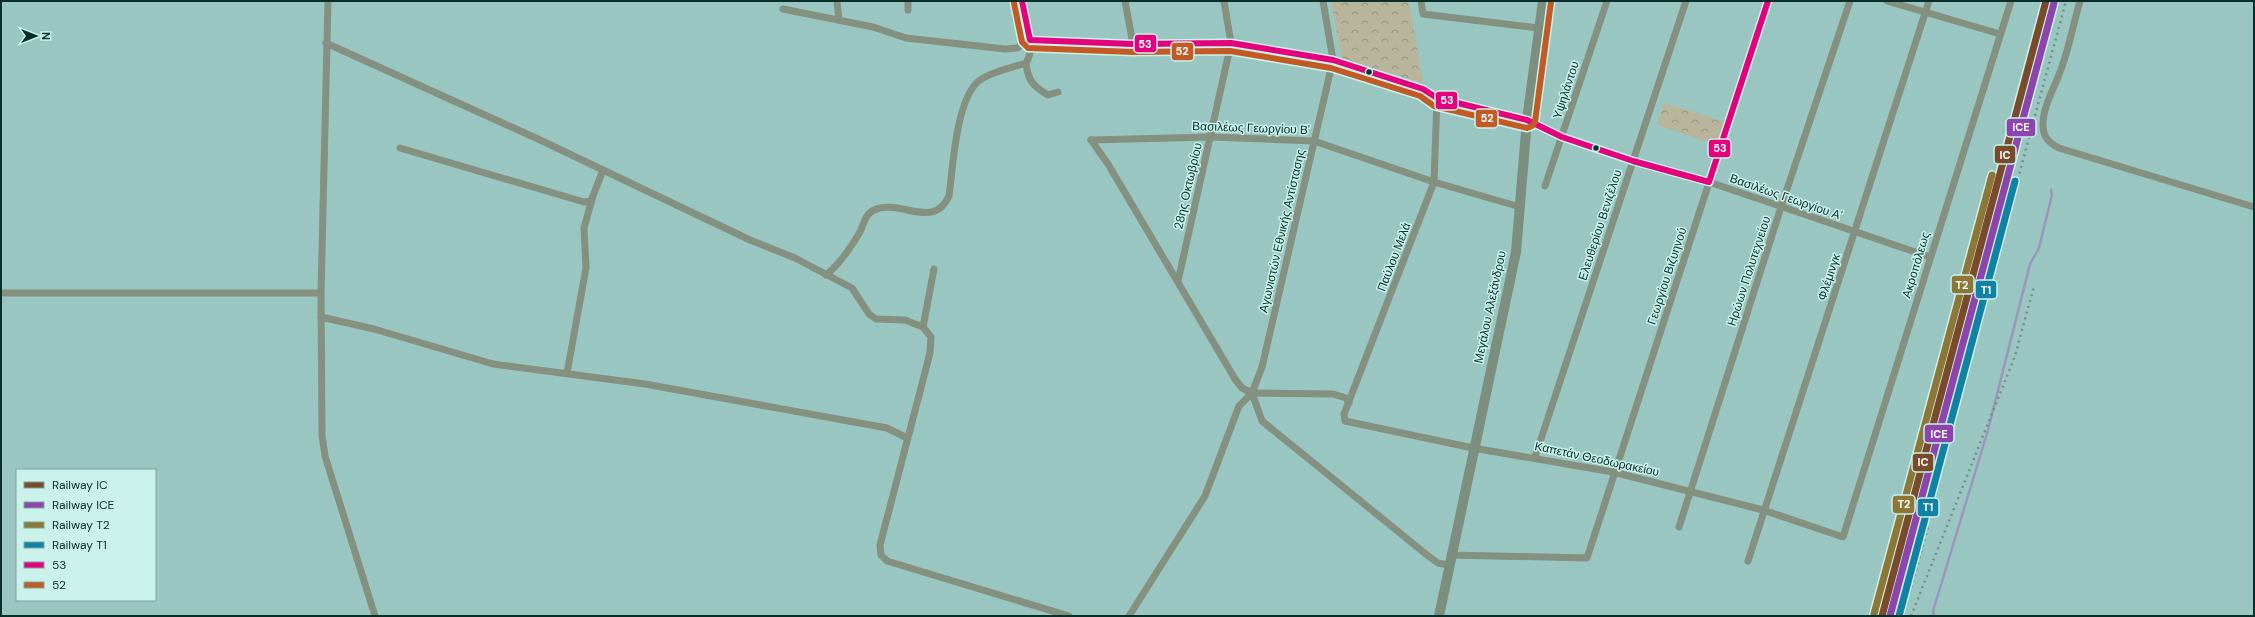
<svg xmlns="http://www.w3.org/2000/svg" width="2255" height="617" viewBox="0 0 2255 617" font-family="'DM Sans',sans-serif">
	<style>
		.forest { fill: url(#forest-crowns) }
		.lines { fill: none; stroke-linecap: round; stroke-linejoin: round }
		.stream { stroke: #9c96bf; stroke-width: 2.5 }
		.street { stroke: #849080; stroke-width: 7 }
		.secondary { stroke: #7c8e7d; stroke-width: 10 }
		.rail { stroke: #7a8e84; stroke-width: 2.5; stroke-dasharray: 2 4; stroke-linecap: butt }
		.bus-1-casing { stroke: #caf2eb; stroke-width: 9 }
		.bus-2-casing { stroke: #caf2eb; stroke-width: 9 }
		.bus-1 { stroke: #e5007d; stroke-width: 6 }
		.bus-2 { stroke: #c35a24; stroke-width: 6 }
		.rail-1-casing { stroke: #caf2eb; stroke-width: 10 }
		.rail-2-casing { stroke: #caf2eb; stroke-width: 10 }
		.rail-3-casing { stroke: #caf2eb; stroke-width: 10 }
		.rail-4-casing { stroke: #caf2eb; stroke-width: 10 }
		.rail-1 { stroke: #7a4b2a; stroke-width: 7 }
		.rail-2 { stroke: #8e44ad; stroke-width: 7 }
		.rail-3 { stroke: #8e7636; stroke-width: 7 }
		.rail-4 { stroke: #1083a5; stroke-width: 7 }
		.bus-dot { fill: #092e2a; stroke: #caf2eb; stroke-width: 1.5 }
		.labels { text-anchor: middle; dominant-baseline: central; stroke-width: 3; stroke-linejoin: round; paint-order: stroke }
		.street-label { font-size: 12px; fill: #092e2a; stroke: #caf2eb }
		.line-badge { stroke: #caf2eb; stroke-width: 1.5 }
		.badge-label { font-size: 11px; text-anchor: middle; font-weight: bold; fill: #fff }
	</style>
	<defs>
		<pattern id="forest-crowns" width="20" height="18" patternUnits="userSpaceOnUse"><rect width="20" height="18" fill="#b9b59c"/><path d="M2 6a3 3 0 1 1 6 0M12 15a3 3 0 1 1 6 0" fill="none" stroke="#95947f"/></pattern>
	</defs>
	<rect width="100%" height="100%" fill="#99c6c0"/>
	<g class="forest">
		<polygon points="1331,1 1409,1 1423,83 1342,59"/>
		<polygon points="1664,103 1725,122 1718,145 1657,125"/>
	</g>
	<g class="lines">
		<polyline class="stream" points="1934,616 1933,611 1988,430 2030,264 2039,248 2052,195 2051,190"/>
		<g class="street">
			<polyline points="328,1 321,293 322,435 325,456 375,616"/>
			<polyline points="837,1 839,20"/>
			<polyline points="1125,1 1133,44"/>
			<polyline points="1421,1 1423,14 1539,28"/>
			<polyline points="1887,1 2000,34"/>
			<path d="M2080 1C2073 25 2069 49 2060 72 2054 89 2043 106 2043 125 2043 137 2049 143 2059 148L2254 207"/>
			<polyline points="783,9 873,27 906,38 1005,49 1017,48 1030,40"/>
			<polyline points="908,10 908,1"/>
			<polyline points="1030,40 1133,44 1231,43 1333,60 1423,89 1437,98 1527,120 1562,137 1633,161 1709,182 1930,257"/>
			<polyline points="326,43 538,139 750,240 795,258 852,288 869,314 876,319 905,320 923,327 931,337 930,353 880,545 881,555 887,561 1069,616"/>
			<path d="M1026 63C1028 81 1033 86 1048 95L1058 92"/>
			<polyline points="1437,98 1434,182 1344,414 1345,421 1473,448 1613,472 1763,510 1843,537 2011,1"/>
			<polyline points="1091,140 1108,164 1235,379 1242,388 1252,393 1262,421 1427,555 1438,563 1448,565"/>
			<polyline points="1091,140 1211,137 1314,141 1434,182 1520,207"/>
			<polyline points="400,148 584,202 591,201 603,170"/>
			<polyline points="1545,186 1607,1"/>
			<path d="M826 275C839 265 851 247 860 232 864 224 865 214 874 210 900 198 933 231 949 196 953 167 956 97 980 80 993 71 1011 68 1026 63 1037 47 1025 18 1022 1"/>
			<polyline points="1178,281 1231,43 1224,1"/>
			<polyline points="1,293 321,293"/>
			<polyline points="321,317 374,329 493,364 645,384 887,428 907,438"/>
			<polyline points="923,327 934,269"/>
			<polyline points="567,373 586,268 584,228 592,199"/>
			<polyline points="1252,393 1333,394 1346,398 1349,403"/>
			<polyline points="1535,457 1686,1"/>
			<polyline points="1679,527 1781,207 1850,1"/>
			<polyline points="1450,555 1587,558 1768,1"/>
			<polyline points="1748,561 1929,1"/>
			<polyline points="1129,616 1205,496 1239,406 1252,393 1262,367 1333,60 1323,1"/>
		</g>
		<polyline class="secondary" points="1439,616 1516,252 1527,120 1543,1"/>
		<g class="rail">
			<polyline points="1999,249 2066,1"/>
			<polyline points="1903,616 1929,524"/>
			<polyline points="1911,616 2015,356 2034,286"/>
		</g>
		<defs>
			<polyline id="bus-1" points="1022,1 1030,40 1133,44 1231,43 1333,60 1423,89 1437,98 1527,120 1562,137 1633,161 1709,182 1768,1"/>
			<polyline id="bus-2" points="1014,3 1022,42 1028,48 1133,52 1230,51 1331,68 1420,96 1434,106 1527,128 1532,126 1535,122 1551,2"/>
		</defs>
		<use href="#bus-1" class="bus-1-casing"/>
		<use href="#bus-2" class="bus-2-casing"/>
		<use href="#bus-1" class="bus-1"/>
		<use href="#bus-2" class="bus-2"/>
		<defs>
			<polyline id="rail-1" points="1882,616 2046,1"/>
			<polyline id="rail-2" points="1890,616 2054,3"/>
			<polyline id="rail-3" points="1874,614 1992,175"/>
			<polyline id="rail-4" points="1899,616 2015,181"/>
		</defs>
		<use href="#rail-1" class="rail-1-casing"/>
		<use href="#rail-2" class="rail-2-casing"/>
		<use href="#rail-3" class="rail-3-casing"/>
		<use href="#rail-4" class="rail-4-casing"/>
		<use href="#rail-1" class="rail-1"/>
		<use href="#rail-2" class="rail-2"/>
		<use href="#rail-3" class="rail-3"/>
		<use href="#rail-4" class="rail-4"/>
	</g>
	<g class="bus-dot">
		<circle cx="1369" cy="72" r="3.5"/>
		<circle cx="1596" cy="148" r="3.5"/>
	</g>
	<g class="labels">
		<g class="street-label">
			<text transform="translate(1566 90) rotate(-72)">Υψηλάντου</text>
			<text transform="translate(1251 128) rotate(2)">Βασιλέως Γεωργίου Β'</text>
			<text transform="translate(1188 186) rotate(-77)">28ης Οκτωβρίου</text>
			<text transform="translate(1786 197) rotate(19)">Βασιλέως Γεωργίου Α'</text>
			<text transform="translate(1600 225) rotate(-72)">Ελευθερίου Βενιζέλου</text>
			<text transform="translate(1282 231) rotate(-77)">Αγωνιστών Εθνικής Αντίστασης</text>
			<text transform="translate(1394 257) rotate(-69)">Παύλου Μελά</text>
			<text transform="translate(1916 265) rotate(-73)">Ακροπόλεως</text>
			<text transform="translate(1749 271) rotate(-72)">Ηρώων Πολυτεχνείου</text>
			<text transform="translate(1667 276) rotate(-72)">Γεωργίου Βιζυηνού</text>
			<text transform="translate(1829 277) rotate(-72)">Φλέμινγκ</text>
			<text transform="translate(1490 307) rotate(-78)">Μεγάλου Αλεξάνδρου</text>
			<text transform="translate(1597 459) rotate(12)">Καπετάν Θεοδωρακείου</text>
		</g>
	</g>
	<g class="line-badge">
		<rect x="1134" y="34" width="23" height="19" rx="4" fill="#e5007d"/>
		<rect x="1171" y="42" width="23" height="19" rx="4" fill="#c35a24"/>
		<rect x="1435" y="91" width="23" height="19" rx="4" fill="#e5007d"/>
		<rect x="1475" y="109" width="23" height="19" rx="4" fill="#c35a24"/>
		<rect x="2006" y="118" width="30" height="19" rx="4" fill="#8e44ad"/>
		<rect x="1708" y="139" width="23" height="19" rx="4" fill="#e5007d"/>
		<rect x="1994" y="145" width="22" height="19" rx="4" fill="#7a4b2a"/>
		<rect x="1951" y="275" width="23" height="19" rx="4" fill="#8e7636"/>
		<rect x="1975" y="280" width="22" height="19" rx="4" fill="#1083a5"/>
		<rect x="1924" y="424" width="30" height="19" rx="4" fill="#8e44ad"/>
		<rect x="1912" y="453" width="22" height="19" rx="4" fill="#7a4b2a"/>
		<rect x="1892" y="495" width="23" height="19" rx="4" fill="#8e7636"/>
		<rect x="1917" y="498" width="22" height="19" rx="4" fill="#1083a5"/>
	</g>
	<g class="badge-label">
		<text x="1145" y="48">53</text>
		<text x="1182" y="55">52</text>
		<text x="1447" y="104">53</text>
		<text x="1487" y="122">52</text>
		<text x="2021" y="131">ICE</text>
		<text x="1720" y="152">53</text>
		<text x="2005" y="159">IC</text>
		<text x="1962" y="289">T2</text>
		<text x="1986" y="294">T1</text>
		<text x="1939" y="438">ICE</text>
		<text x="1923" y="466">IC</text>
		<text x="1904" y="508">T2</text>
		<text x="1928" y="511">T1</text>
	</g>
	<rect width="2255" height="617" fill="none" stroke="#092e2a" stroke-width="4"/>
	<rect x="16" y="469" width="140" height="132" fill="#caf2eb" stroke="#7da49e"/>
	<rect x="24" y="482" width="20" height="6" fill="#7a4b2a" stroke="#7da49e"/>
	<text x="52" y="489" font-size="12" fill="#092e2a">Railway IC</text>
	<rect x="24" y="502" width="20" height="6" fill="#8e44ad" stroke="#7da49e"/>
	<text x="52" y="509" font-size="12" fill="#092e2a">Railway ICE</text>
	<rect x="24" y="522" width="20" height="6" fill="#8e7636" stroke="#7da49e"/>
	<text x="52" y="529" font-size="12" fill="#092e2a">Railway T2</text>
	<rect x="24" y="542" width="20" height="6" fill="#1083a5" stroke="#7da49e"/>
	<text x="52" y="549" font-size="12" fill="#092e2a">Railway T1</text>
	<rect x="24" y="562" width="20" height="6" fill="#e5007d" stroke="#7da49e"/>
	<text x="52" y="569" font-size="12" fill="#092e2a">53</text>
	<rect x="24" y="582" width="20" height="6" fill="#c35a24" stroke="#7da49e"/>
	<text x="52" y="589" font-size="12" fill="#092e2a">52</text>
	<g transform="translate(36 36) rotate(90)" stroke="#caf2eb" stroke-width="3" paint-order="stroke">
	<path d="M0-3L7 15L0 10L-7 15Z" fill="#092e2a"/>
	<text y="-6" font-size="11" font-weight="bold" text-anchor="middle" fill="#092e2a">N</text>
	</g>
</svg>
